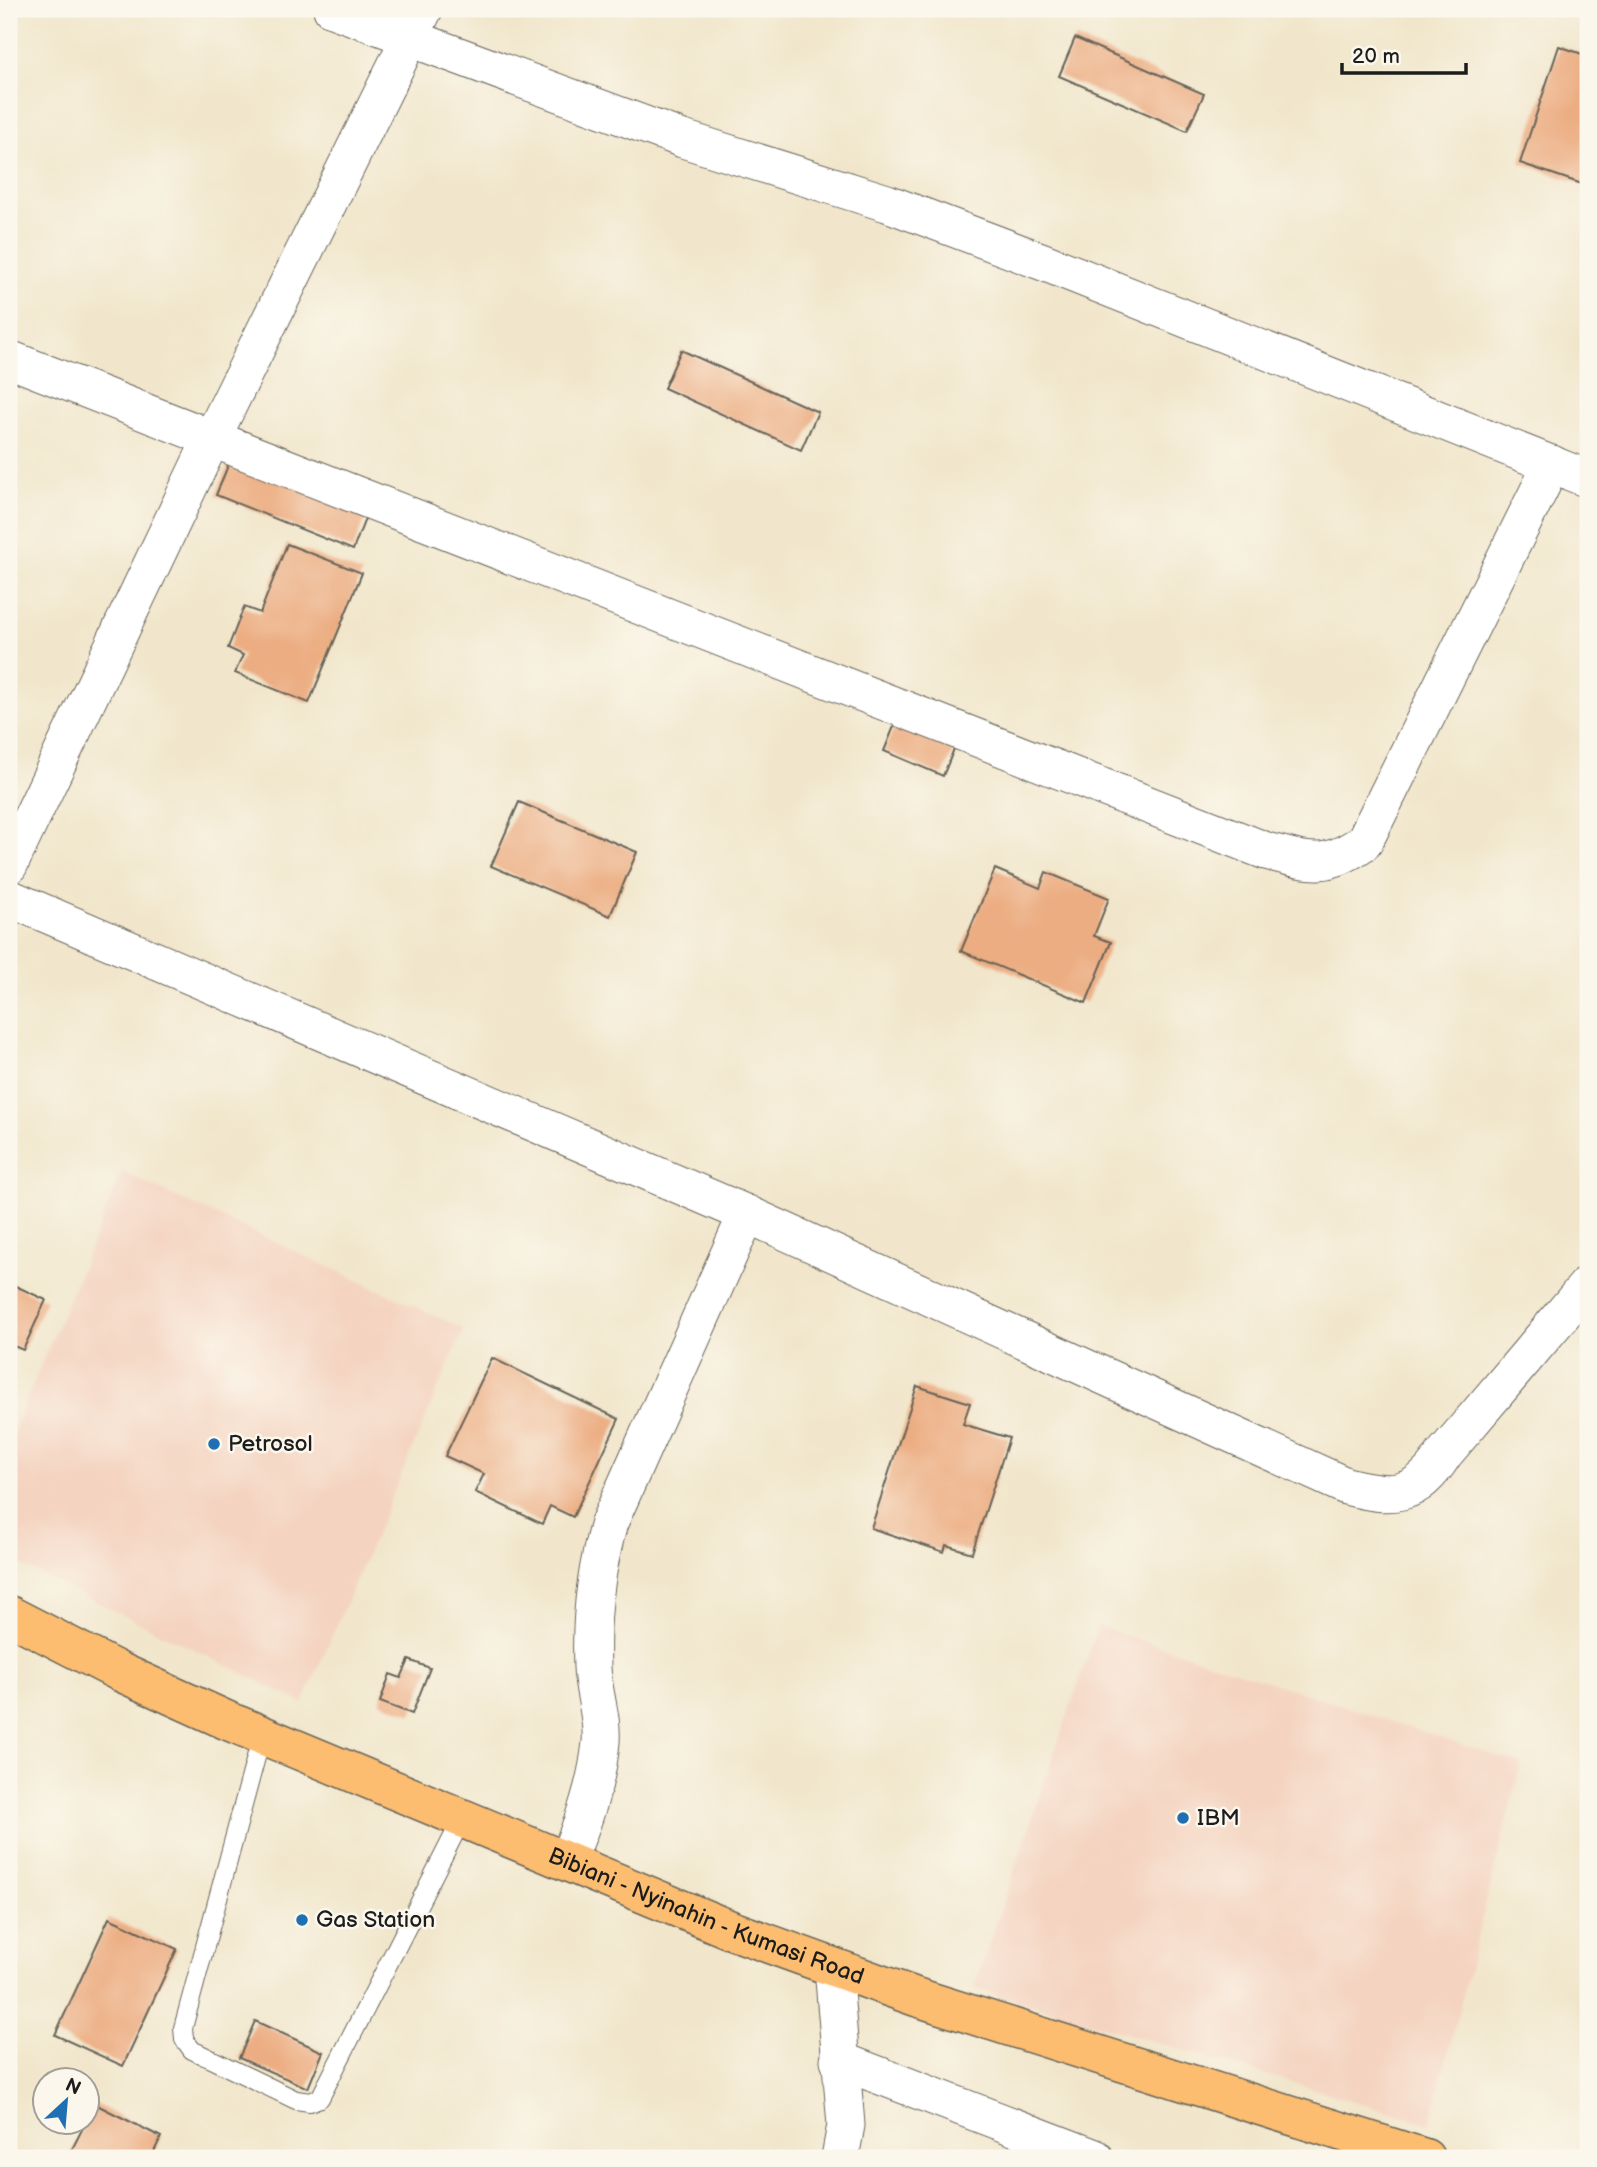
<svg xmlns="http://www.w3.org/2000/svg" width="1597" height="2167" viewBox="0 0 1597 2167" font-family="'Balsamiq Sans',sans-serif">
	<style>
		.built { fill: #f4d3c0 }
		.building { fill: #ecad82 }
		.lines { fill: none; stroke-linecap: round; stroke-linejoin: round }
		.service-casing { stroke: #676359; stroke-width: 20 }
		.minor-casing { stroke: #676359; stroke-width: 39 }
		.primary-casing { stroke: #676359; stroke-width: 41 }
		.service { stroke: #fff; stroke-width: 18 }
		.minor { stroke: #fff; stroke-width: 37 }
		.primary { stroke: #fcbd6f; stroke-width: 38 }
		.poi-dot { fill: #1f6fb2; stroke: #fbf7ec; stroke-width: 2.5 }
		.labels { text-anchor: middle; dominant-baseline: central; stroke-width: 5; stroke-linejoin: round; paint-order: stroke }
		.poi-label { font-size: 23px; fill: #1c1c1c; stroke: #fbf7ec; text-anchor: start }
		.street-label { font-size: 23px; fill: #1c1c1c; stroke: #fbf7ec }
	</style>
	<rect width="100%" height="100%" fill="#fbf7ec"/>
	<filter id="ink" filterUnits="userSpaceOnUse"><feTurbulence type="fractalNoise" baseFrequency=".0143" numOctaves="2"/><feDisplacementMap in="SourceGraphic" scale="14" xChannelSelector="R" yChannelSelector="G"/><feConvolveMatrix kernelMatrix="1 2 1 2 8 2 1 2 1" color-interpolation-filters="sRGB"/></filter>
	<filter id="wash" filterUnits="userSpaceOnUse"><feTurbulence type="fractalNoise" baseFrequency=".00686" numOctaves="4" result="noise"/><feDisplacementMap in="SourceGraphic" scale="28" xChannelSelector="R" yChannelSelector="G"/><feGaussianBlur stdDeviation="1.57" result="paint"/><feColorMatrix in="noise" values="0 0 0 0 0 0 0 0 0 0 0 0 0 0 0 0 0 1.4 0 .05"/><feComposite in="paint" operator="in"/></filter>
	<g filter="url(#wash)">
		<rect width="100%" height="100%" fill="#f1e6cb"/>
		<g class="built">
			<polygon points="122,1172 464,1329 303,1703 9,1559 9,1441"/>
			<polygon points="1098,1626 1521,1764 1430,2124 974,1988"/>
		</g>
		<g id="blocks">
			<g class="building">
				<polygon points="1075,38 1204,94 1187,131 1059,76"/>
				<polygon points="1559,46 1588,56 1588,186 1520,163"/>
				<polygon points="681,350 818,412 801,450 664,388"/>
				<polygon points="233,453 369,508 353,550 216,495"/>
				<polygon points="287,544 362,573 309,703 235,673 243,655 228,648 244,607 260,613"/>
				<polygon points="897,719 956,744 943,776 884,751"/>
				<polygon points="519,802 637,852 610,916 491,866"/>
				<polygon points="995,869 1040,888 1046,872 1109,898 1094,936 1111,942 1086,1003 961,951"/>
				<polygon points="9,1283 46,1300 23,1350 9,1344"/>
				<polygon points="492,1358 619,1419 573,1517 550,1506 542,1524 475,1492 484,1474 445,1456"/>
				<polygon points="917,1386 970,1403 963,1424 1009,1438 972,1553 946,1545 944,1552 871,1528"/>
				<polygon points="409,1660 430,1668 412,1714 380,1702 390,1674 401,1678"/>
				<polygon points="109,1918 177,1949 123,2066 55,2035"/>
				<polygon points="255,2021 323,2052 308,2088 239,2058"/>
				<polygon points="95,2104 161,2137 151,2158 75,2158 69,2155"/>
			</g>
		</g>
	</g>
	<g filter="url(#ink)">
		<use href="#blocks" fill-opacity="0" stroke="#676359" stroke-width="2"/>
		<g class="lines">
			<defs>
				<polyline id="service" points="262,1735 183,2028 184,2039 192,2050 296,2100 310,2102 320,2098 462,1819"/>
				<g id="minor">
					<polyline points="332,9 683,139 887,203 1046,263 1588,479"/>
					<path d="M9 359 1266 851C1310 862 1324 870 1364 842L1552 464"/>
					<polyline points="9,865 213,436 424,9"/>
					<path d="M9 898 747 1214 1346 1486C1393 1498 1416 1498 1444 1454L1588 1284"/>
					<path d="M567 1861C583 1823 597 1784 601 1742 603 1718 593 1692 592 1667 590 1619 596 1569 609 1523L747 1214"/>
					<polyline points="833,1967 846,2125 840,2158"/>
					<polyline points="839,2060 1095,2158"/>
				</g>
				<g id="primary">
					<path id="s1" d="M9 1615 118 1671 226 1720 731 1930 916 1997 1425 2158"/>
				</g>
			</defs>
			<use href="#service" class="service-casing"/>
			<use href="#minor" class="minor-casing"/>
			<use href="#primary" class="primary-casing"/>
			<use href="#service" class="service"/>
			<use href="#minor" class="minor"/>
			<use href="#primary" class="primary"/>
		</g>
	</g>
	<g class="poi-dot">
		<circle cx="214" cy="1444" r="7"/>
		<circle cx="1183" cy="1818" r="7"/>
		<circle cx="302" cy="1920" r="7"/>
	</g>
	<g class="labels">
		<g class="poi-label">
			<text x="228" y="1444">Petrosol</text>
			<text x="1197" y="1818">IBM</text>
			<text x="316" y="1920">Gas Station</text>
		</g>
		<g class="street-label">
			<text stroke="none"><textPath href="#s1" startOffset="760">Bibiani - Nyinahin - Kumasi Road</textPath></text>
		</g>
	</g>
	<rect width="1597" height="2167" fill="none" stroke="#fbf7ec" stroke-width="35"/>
	<g transform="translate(66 2101) rotate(26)"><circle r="33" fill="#fbf7ec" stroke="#a29f99" stroke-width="2"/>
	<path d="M0-5L12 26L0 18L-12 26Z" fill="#1f6fb2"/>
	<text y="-10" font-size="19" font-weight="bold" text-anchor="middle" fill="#1c1c1c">N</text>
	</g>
	<path d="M1342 63v10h124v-10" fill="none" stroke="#1c1c1c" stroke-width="3.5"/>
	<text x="1352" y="63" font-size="21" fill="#1c1c1c" stroke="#fbf7ec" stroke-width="5" paint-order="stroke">20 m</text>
</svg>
